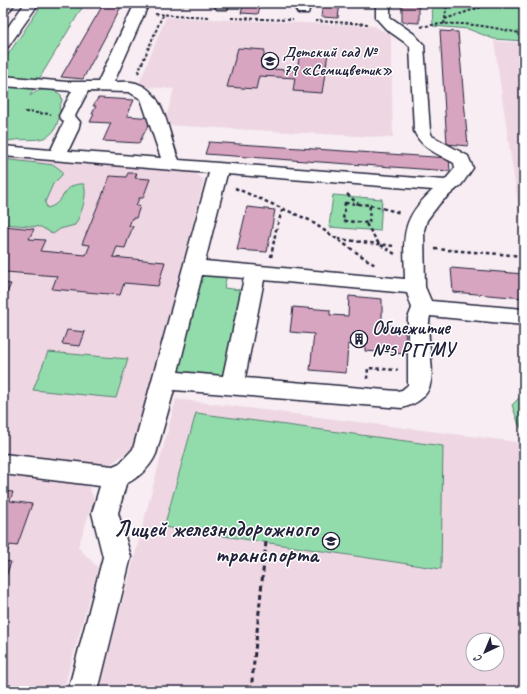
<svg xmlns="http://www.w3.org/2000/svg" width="527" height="694" viewBox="0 0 527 694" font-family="Caveat,sans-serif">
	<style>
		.built { fill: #eed7e3; fill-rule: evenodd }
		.green { fill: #92dcab; stroke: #5a7f73 }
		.building { fill: #d8a5c0; stroke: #22223b }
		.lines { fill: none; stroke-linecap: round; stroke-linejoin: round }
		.minor-casing { stroke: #22223b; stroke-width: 3 }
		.major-casing { stroke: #22223b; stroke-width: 3 }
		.path-far2 { stroke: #22223b; stroke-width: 2; stroke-dasharray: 3 2; stroke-linecap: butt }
		.path-far1 { stroke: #22223b; stroke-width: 2.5; stroke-dasharray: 3.5 3; stroke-linecap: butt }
		.path { stroke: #22223b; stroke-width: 3; stroke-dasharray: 5 3.5; stroke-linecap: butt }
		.minor { fill: #fff; fill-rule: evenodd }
		.major { fill: #fff; fill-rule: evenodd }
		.labels { text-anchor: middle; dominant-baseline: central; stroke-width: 3; stroke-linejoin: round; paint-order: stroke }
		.far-poi-label { font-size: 16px; font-weight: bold; fill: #22223b; stroke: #fff; text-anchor: start }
		.poi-label { font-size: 19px; font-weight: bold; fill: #22223b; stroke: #fff; text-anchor: start }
		.near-poi-label { font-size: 23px; font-weight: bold; fill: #22223b; stroke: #fff; text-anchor: end }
	</style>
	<rect width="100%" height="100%" fill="#f7edf2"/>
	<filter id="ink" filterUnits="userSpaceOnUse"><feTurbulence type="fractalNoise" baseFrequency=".025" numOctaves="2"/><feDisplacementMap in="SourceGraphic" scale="8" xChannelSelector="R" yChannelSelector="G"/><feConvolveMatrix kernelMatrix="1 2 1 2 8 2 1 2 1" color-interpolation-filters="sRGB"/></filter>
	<g filter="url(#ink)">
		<g class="built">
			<polygon points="166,17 374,26 391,35 393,138 164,125 174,89 138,86"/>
			<polygon points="494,41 524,43 524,244 506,124"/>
			<polygon points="3,156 191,170 204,180 136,446 109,465 100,469 3,457"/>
			<path d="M176 399 524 443V691H99ZM473 640H497V664H473Z"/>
			<polygon points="3,475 88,484 94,499 78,547 98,568 63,691 3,691"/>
		</g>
		<g class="green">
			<polygon points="43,3 85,3 39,79 3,77 3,62"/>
			<polygon points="432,3 524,3 524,41 494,39 468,29 433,26"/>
			<path d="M3 84 35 86 30 96C40 88 51 87 61 95L62 101 59 107C62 113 59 117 57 124 49 149 21 134 3 143Z"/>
			<path d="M3 159 54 165 62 171V175L53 184 45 202 47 208C66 204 62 182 84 184 88 197 81 214 75 225L60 229 53 234 41 227 3 224Z"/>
			<polygon points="333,195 382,199 380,231 329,227"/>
			<polygon points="207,273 227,274 224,288 241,290 224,374 215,380 179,373 175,368 200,276"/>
			<polygon points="48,352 128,359 116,398 33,390"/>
			<polygon points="524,393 524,431 519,425 512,405"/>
			<polygon points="196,413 443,446 441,569 164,527"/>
		</g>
		<g class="building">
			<polygon points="104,3 123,3 83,79 61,77"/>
			<polygon points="244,3 261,3 258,14 241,13"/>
			<polygon points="323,3 340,3 338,18 321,17"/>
			<polygon points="419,3 419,23 402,22 402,3"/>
			<polygon points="440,31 458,32 468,146 447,144"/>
			<polygon points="238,48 265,50 261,68 297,71 300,52 328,53 322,93 293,91 295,78 259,76 256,89 227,87"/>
			<polygon points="98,98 134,100 127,116 152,118 139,143 103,141 111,123 90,122 94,114 92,114 96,106 93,106"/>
			<polygon points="209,142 449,158 450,171 205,154"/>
			<polygon points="128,173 137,173 135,178 150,179 143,198 139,198 136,206 140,206 136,218 132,218 129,226 133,226 125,248 117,247 113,257 165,262 158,286 124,283 120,295 52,289 57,276 5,272 3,276 3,226 34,229 29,239 45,240 40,251 86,255 90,245 82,244 110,176 126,177"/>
			<polygon points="247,207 275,210 267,252 237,250"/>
			<polygon points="451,268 524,274 524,298 453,292"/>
			<polygon points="3,283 11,284 3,301"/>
			<polygon points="349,296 382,299 382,325 405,327 406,354 365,351 365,346 348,344 346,373 310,370 314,334 290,332 293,307 330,310 330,315 348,316"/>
			<polygon points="67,330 85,332 80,346 62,344"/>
			<polygon points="3,491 13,492 10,501 32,504 17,546 10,545 4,561 11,562 3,585"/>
			<polygon points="3,684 35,689 34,691 3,691"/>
		</g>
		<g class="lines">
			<defs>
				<g id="minor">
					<path d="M135 3H149L114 82C121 82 129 81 136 83 167 93 167 134 179 160L445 180 455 168 454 163C438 154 421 148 414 131L410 46 386 29 376 18V3H390V17L414 34 424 45 430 131 432 136 468 156 473 168 462 184 440 203 427 220 424 230 425 287 431 301 524 309V325L430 316C422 351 452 395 402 408L174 390 156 454C150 468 139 477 126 484L118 513 131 557 98 691H68L103 557 92 513 100 486 3 474V454L113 466 120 463 133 449 209 173 3 156V146L51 150 64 122 59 116 72 91 3 86V76L67 82H98ZM88 91 129 92 141 99 161 158 68 151 78 130 80 122 75 116ZM227 174 433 190C399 220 404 238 405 279L205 261ZM202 275 244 278 223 376 178 372ZM264 280 407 293 412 308 408 318V385L402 390 397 391 245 378Z"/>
					<polygon points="216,3 230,3 227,9 217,9 215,6"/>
					<polygon points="297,3 311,3 308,13 298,13 296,10"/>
				</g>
				<g id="major">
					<polygon points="3,3 15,3 8,13 3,14"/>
					<polygon points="25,3 39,3 8,47 3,48 3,34"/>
				</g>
			</defs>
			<use href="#minor" class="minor-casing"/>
			<use href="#major" class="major-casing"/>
			<g class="path-far2">
				<polyline points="487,3 504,7 524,7"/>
				<polyline points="155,14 210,17"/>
				<polyline points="231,18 292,20"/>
				<polyline points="445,19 447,3"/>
				<polyline points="315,21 368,24"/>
				<polyline points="444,24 445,19 493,3"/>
				<path d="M421 27C455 19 491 27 524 34"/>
				<polyline points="138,73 163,14"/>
				<polyline points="25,112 51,114"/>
			</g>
			<g class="path-far1">
				<polyline points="235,188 309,220 375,265"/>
				<polyline points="347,194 358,204"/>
				<polygon points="345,203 370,205 369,223 343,221"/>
				<polyline points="370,205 401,213"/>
				<polyline points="366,224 379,244 395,254"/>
				<polyline points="338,239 394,246"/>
				<polyline points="435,249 524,256"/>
				<polyline points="271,257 276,230 283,208"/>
				<polyline points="367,379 368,368 398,370"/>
			</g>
			<polyline class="path" points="251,691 266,542"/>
			<use href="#minor" class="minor"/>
			<use href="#major" class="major"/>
		</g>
	</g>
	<defs>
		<symbol id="school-ring" viewBox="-11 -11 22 22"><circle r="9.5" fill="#fff" stroke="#22223b" stroke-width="1.5"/><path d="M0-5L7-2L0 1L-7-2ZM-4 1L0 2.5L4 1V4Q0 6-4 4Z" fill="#22223b"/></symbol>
		<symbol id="building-ring" viewBox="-11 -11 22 22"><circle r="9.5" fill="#fff" stroke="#22223b" stroke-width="1.5"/><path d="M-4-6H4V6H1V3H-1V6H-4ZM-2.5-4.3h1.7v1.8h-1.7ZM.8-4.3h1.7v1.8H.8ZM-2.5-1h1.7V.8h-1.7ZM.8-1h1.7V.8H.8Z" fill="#22223b"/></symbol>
		<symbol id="university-ring" viewBox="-11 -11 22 22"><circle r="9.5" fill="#fff" stroke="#22223b" stroke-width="1.5"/><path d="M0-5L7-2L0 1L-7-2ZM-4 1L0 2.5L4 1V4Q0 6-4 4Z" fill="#22223b"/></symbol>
	</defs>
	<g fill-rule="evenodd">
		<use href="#school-ring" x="260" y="51" width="20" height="20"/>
		<use href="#building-ring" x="349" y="329" width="20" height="20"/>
		<use href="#university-ring" x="321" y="531" width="20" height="20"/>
	</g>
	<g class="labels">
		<g class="far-poi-label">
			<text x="283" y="52">Детский сад №<tspan x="283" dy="18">79 «Семицветик»</tspan></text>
		</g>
		<g class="poi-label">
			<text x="372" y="328">Общежитие<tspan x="372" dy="22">№5 РГГМУ</tspan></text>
		</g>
		<g class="near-poi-label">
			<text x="318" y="528">Лицей железнодорожного<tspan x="318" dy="26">транспорта</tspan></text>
		</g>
	</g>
	<rect width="527" height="694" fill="none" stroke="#fff" stroke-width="16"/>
	<rect x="8" y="8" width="511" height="678" fill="none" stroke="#22223b" stroke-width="1.5" filter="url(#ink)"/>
	<g transform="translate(485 652) rotate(224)"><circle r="19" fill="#ffffff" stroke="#a7a7b1"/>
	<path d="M0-3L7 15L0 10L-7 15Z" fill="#22223b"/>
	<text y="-6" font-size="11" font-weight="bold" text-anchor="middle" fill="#22223b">С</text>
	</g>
</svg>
